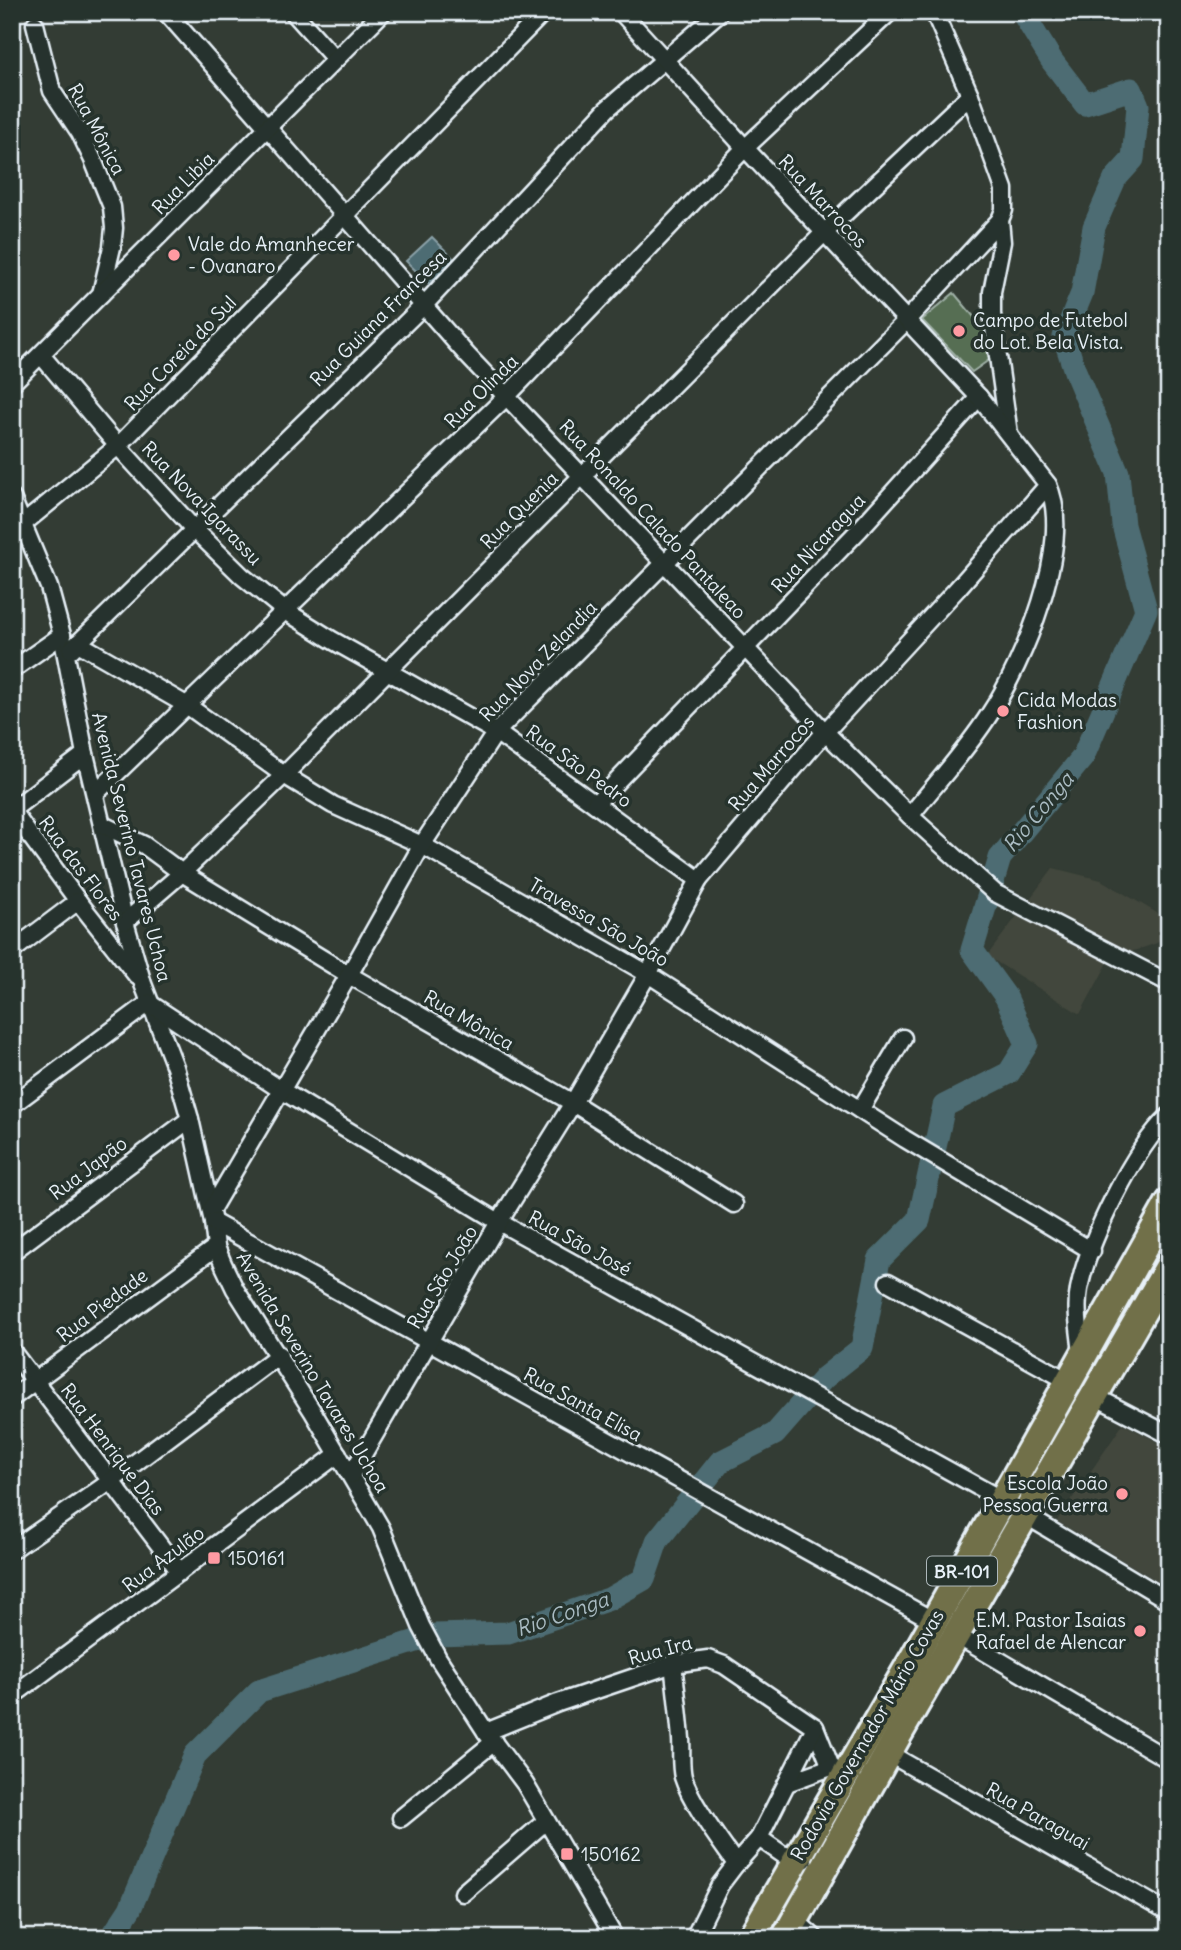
<svg xmlns="http://www.w3.org/2000/svg" width="1181" height="1950" viewBox="0 0 1181 1950" font-family="Delius,sans-serif">
	<style>
		.built { fill: #43473d }
		.green { fill: #566e53; stroke: #9fb0a6; stroke-width: 2 }
		.water { fill: #4d6c73; stroke: #8ba1a8; stroke-width: 2 }
		.lines { fill: none; stroke-linecap: round; stroke-linejoin: round }
		.river { stroke: #4d6c73; stroke-width: 23 }
		.minor-casing { stroke: #e8f1f8; stroke-width: 21 }
		.trunk-casing { stroke: #e8f1f8; stroke-width: 32 }
		.minor { stroke: #26332d; stroke-width: 16 }
		.trunk { stroke: #71704a; stroke-width: 26 }
		.poi-dot { fill: #ff9aa2; stroke: #26332d; stroke-width: 2.5 }
		.labels { text-anchor: middle; dominant-baseline: central; stroke-width: 7; stroke-linejoin: round; paint-order: stroke }
		.shield { fill: #26332d; stroke: #aeb8bb; stroke-width: 2 }
		.shield-label { font-size: 18px; font-weight: bold; fill: #e8f1f8 }
		.street-label { font-size: 19px; fill: #e8f1f8; stroke: #26332d }
		.poi-label { font-size: 19px; fill: #e8f1f8; stroke: #26332d; text-anchor: start }
		.water-label { font-size: 21px; font-style: italic; fill: #aabcc3; stroke: #26332d }
	</style>
	<rect width="100%" height="100%" fill="#333c34"/>
	<filter id="ink" filterUnits="userSpaceOnUse"><feTurbulence type="fractalNoise" baseFrequency=".0143" numOctaves="2"/><feDisplacementMap in="SourceGraphic" scale="14" xChannelSelector="R" yChannelSelector="G"/><feConvolveMatrix kernelMatrix="1 2 1 2 8 2 1 2 1" color-interpolation-filters="sRGB"/></filter>
	<g filter="url(#ink)">
		<g class="built">
			<polygon points="1053,868 1101,880 1167,919 1162,936 1157,943 1110,959 1080,1014 987,956"/>
			<polygon points="1123,1424 1169,1448 1169,1588 1057,1521"/>
		</g>
		<polygon class="green" points="954,293 995,342 996,355 972,372 922,320"/>
		<polygon class="water" points="432,237 454,259 429,284 406,261"/>
		<g class="lines">
			<polyline class="river" points="111,1938 130,1909 195,1755 259,1691 435,1635 508,1633 609,1599 644,1579 657,1541 720,1462 775,1434 824,1378 862,1348 879,1260 919,1220 944,1106 1009,1073 1027,1044 1006,997 972,950 1000,858 1083,757 1146,610 1123,525 1118,473 1075,371 1064,337 1082,293 1094,227 1115,179 1133,159 1138,106 1131,89 1085,104 1052,61 1022,12"/>
			<defs>
				<g id="minor">
					<polyline points="166,12 467,355 825,732 910,816 995,893 1169,983"/>
					<polyline points="293,12 335,59"/>
					<polyline points="934,12 970,95 1004,189 1004,210 1000,220 1002,242 992,292 992,314 1009,434"/>
					<polyline points="35,24 52,91 80,133 93,160 112,207 114,228 112,247 101,294"/>
					<polyline points="41,355 118,446 193,528 242,576 284,610 332,640 496,732 699,880"/>
					<polyline points="12,383 383,12"/>
					<polyline points="12,498 49,587 62,635 85,754 125,922 143,984 175,1067 190,1119 213,1222 216,1247 224,1266 235,1289 313,1412 381,1528 421,1626 438,1658 486,1732 525,1784 615,1938"/>
					<polyline points="12,533 118,446 544,12"/>
					<polyline points="78,643 188,706 284,775 333,805 422,845 648,974 905,1139 1092,1251"/>
					<polyline points="71,650 424,305 607,109 720,12"/>
					<polyline points="12,670 62,635"/>
					<polyline points="96,793 506,397 745,148 890,12"/>
					<polyline points="595,804 860,529 979,397"/>
					<polyline points="12,810 85,754"/>
					<polyline points="12,811 78,901 137,976"/>
					<path d="M910 816C936 783 966 751 989 715 1023 664 1074 543 1048 485"/>
					<polyline points="103,825 144,845 182,873 349,975 573,1103 734,1204"/>
					<polyline points="125,922 182,873 284,775 825,232 970,95"/>
					<polyline points="12,951 78,901"/>
					<polyline points="12,1105 149,1003 281,1090 499,1222 1002,1500"/>
					<polyline points="860,1110 903,1038"/>
					<polyline points="211,1210 349,975 422,845 496,732 906,321 1000,220"/>
					<polyline points="213,1222 934,1621"/>
					<polyline points="12,1252 190,1119"/>
					<polyline points="888,1282 1068,1381"/>
					<polyline points="12,1351 180,1572"/>
					<path d="M1082 1354C1080 1332 1075 1310 1079 1289 1088 1242 1134 1148 1169 1116"/>
					<polyline points="1094,1396 1169,1435"/>
					<polyline points="12,1398 216,1247"/>
					<polyline points="351,1475 499,1222 573,1103 648,974 699,880 825,732 957,589 1048,485 979,397 745,148 621,12"/>
					<polyline points="1025,1515 1169,1601"/>
					<polyline points="12,1550 111,1481 279,1355"/>
					<polyline points="956,1635 1169,1760"/>
					<path d="M673 1664C676 1689 679 1714 681 1739 682 1752 680 1764 683 1777 691 1803 720 1841 736 1864L759 1838 782 1854 804 1860"/>
					<polyline points="12,1696 338,1454"/>
					<polyline points="486,1732 558,1703 673,1664 708,1659 724,1665 815,1727 831,1767 846,1775"/>
					<polyline points="888,1753 1169,1913"/>
					<polyline points="787,1783 831,1767"/>
					<polyline points="401,1818 494,1742"/>
					<polyline points="759,1838 815,1727"/>
					<polyline points="463,1893 546,1821"/>
					<polyline points="795,1920 815,1938"/>
					<polyline points="694,1938 720,1885 736,1864"/>
				</g>
				<g id="trunk">
					<polyline points="751,1938 914,1657 1169,1203"/>
					<polyline points="785,1938 897,1737 1169,1266"/>
				</g>
			</defs>
			<use href="#minor" class="minor-casing"/>
			<use href="#trunk" class="trunk-casing"/>
			<use href="#minor" class="minor"/>
			<use href="#trunk" class="trunk"/>
		</g>
	</g>
	<g class="poi-dot">
		<circle cx="174" cy="255" r="7"/>
		<circle cx="959" cy="331" r="7"/>
		<circle cx="1003" cy="711" r="7"/>
		<circle cx="1122" cy="1494" r="7"/>
		<rect x="207" y="1551" width="14" height="14" rx="3.5"/>
		<circle cx="1140" cy="1631" r="7"/>
		<rect x="560" y="1847" width="14" height="14" rx="3.5"/>
	</g>
	<g class="labels">
		<rect class="shield" x="927" y="1556.5" width="70" height="29" rx="5"/>
		<g class="shield-label">
			<text x="962" y="1571">BR-101</text>
		</g>
		<g class="street-label">
			<text transform="translate(97 129) rotate(62)">Rua Mônica</text>
			<text transform="translate(183 183) rotate(-45)">Rua Libia</text>
			<text transform="translate(823 201) rotate(47)">Rua Marrocos</text>
			<text transform="translate(378 318) rotate(-45)">Rua Guiana Francesa</text>
			<text transform="translate(180 353) rotate(-46)">Rua Coreia do Sul</text>
			<text transform="translate(481 391) rotate(-45)">Rua Olinda</text>
			<text transform="translate(202 503) rotate(46)">Rua Nova Igarassu</text>
			<text transform="translate(519 510) rotate(-45)">Rua Quenia</text>
			<text transform="translate(653 519) rotate(47)">Rua Ronaldo Calado Pantaleao</text>
			<text transform="translate(818 543) rotate(-47)">Rua Nicaragua</text>
			<text transform="translate(538 661) rotate(-46)">Rua Nova Zelandia</text>
			<text transform="translate(771 763) rotate(-49)">Rua Marrocos</text>
			<text transform="translate(579 766) rotate(36)">Rua São Pedro</text>
			<text transform="translate(132 847) rotate(76)">Avenida Severino Tavares Uchoa</text>
			<text transform="translate(81 868) rotate(53)">Rua das Flores</text>
			<text transform="translate(599 922) rotate(30)">Travessa São João</text>
			<text transform="translate(469 1020) rotate(30)">Rua Mônica</text>
			<text transform="translate(88 1168) rotate(-37)">Rua Japão</text>
			<text transform="translate(580 1243) rotate(29)">Rua São José</text>
			<text transform="translate(442 1277) rotate(-59)">Rua São João</text>
			<text transform="translate(102 1305) rotate(-37)">Rua Piedade</text>
			<text transform="translate(313 1372) rotate(59)">Avenida Severino Tavares Uchoa</text>
			<text transform="translate(583 1404) rotate(29)">Rua Santa Elisa</text>
			<text transform="translate(113 1449) rotate(53)">Rua Henrique Dias</text>
			<text transform="translate(163 1559) rotate(-37)">Rua Azulão</text>
			<text transform="translate(660 1650) rotate(-15)">Rua Ira</text>
			<text transform="translate(867 1735) rotate(-60)">Rodovia Governador Mário Covas</text>
			<text transform="translate(1038 1816) rotate(30)">Rua Paraguai</text>
		</g>
		<g class="poi-label">
			<text x="188" y="244">Vale do Amanhecer<tspan x="188" dy="22">- Ovanaro</tspan></text>
			<text x="973" y="320">Campo de Futebol<tspan x="973" dy="22">do Lot. Bela Vista.</tspan></text>
			<text x="1017" y="700">Cida Modas<tspan x="1017" dy="22">Fashion</tspan></text>
			<text x="1108" y="1483" text-anchor="end">Escola João<tspan x="1108" dy="22">Pessoa Guerra</tspan></text>
			<text x="228" y="1558">150161</text>
			<text x="1126" y="1620" text-anchor="end">E.M. Pastor Isaias<tspan x="1126" dy="22">Rafael de Alencar</tspan></text>
			<text x="581" y="1854">150162</text>
		</g>
		<g class="water-label">
			<text transform="translate(1038 812) rotate(-50)">Rio Conga</text>
			<text transform="translate(562 1614) rotate(-19)">Rio Conga</text>
		</g>
	</g>
	<rect width="1181" height="1950" fill="none" stroke="#26332d" stroke-width="42"/>
	<rect x="21" y="21" width="1139" height="1908" fill="none" stroke="#e8f1f8" stroke-width="2.5" filter="url(#ink)"/>
</svg>
